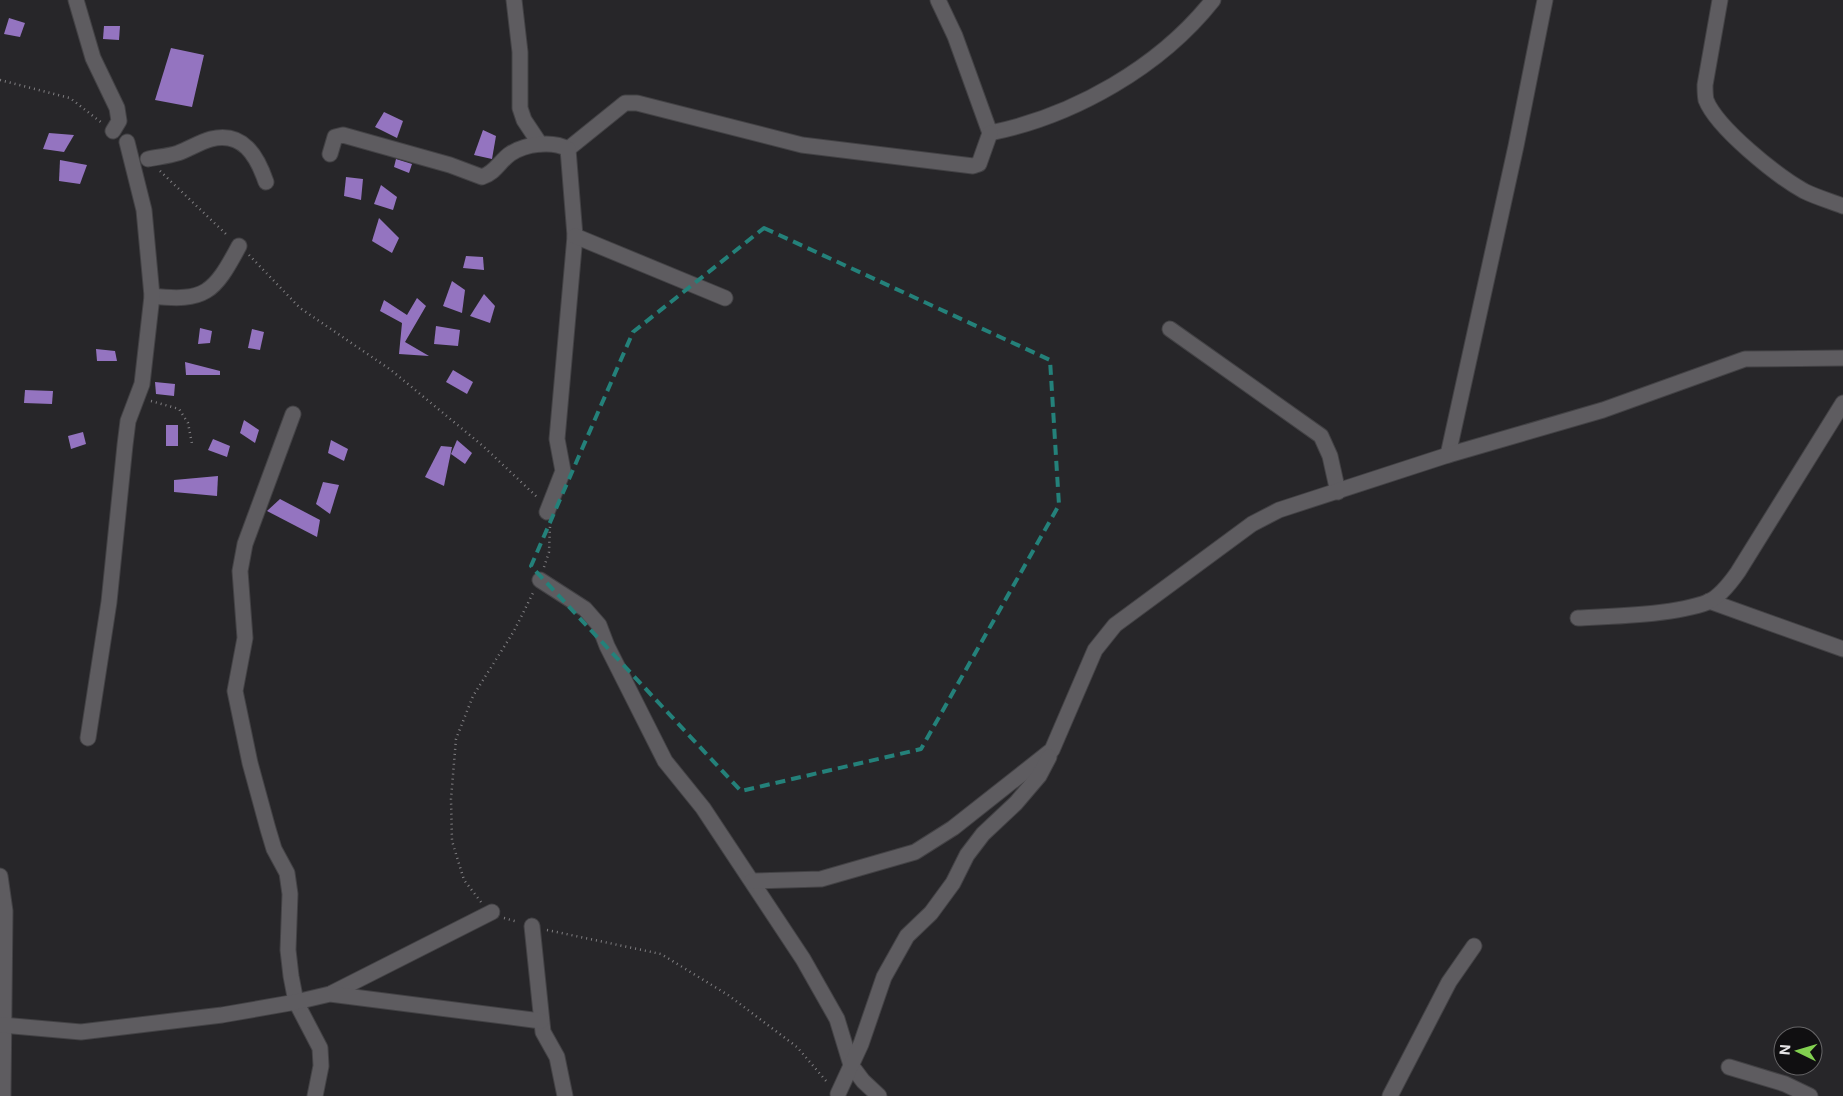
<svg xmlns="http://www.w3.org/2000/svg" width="1843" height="1096" viewBox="0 0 1843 1096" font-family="Inter,sans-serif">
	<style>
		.building { fill: #9474c0 }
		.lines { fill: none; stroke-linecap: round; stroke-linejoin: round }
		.street-casing { stroke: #434245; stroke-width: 17 }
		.path { stroke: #807f82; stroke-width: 2.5; stroke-dasharray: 1 4; stroke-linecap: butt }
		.street { stroke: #5e5c60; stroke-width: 15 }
		.marked { fill: none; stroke: #24817a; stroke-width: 4; stroke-dasharray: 10 6; stroke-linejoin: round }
	</style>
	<rect width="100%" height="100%" fill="#272629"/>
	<g class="building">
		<polygon points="9,18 25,23 20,37 4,34"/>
		<polygon points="104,26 120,26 119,40 103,39"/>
		<polygon points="171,48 204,55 192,107 155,100"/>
		<polygon points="384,112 403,121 397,138 375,127"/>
		<polygon points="483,130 496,136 492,159 474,155"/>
		<polygon points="49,133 74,135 64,152 43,149"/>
		<polygon points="396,159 412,164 409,173 394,167"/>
		<polygon points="60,160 87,165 80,184 59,181"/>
		<polygon points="346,177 363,179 361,200 344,196"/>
		<polygon points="381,185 397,197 393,210 374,204"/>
		<polygon points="379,218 399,238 392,253 372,241"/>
		<polygon points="466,256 483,257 484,270 463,268"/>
		<polygon points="452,281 465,290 462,313 443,306"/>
		<polygon points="484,294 495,306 490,323 470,316"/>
		<polygon points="417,298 426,306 405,342 429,356 399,354 402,323 380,311 384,300 407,315"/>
		<polygon points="436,326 460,330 458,346 434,344"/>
		<polygon points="200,328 212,331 210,343 198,344"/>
		<polygon points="252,329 264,332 260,350 248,348"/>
		<polygon points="96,349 115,351 117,361 97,361"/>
		<polygon points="185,362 220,371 220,375 186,375"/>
		<polygon points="453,370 473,382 467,394 446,382"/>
		<polygon points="155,382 175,384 174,396 156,394"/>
		<polygon points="25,390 53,391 52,404 24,403"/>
		<polygon points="244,420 259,430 255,443 240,433"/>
		<rect x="166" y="425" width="12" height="21"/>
		<polygon points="83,432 86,444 71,449 68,436"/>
		<polygon points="213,439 230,446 227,457 208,450"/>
		<polygon points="331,440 348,449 344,461 328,453"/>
		<polygon points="457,440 472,453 465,464 451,454"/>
		<polygon points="441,446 452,447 444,486 425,477"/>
		<polygon points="218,476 217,496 174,492 174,480"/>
		<polygon points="323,482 339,485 330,514 316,504"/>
		<polygon points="280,499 320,520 317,537 267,511"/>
	</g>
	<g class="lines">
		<defs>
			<g id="street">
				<polyline points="76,0 93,58 117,108 119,121 113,131"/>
				<polyline points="514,0 520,52 520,108 524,120 540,144"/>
				<path d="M938 0 955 36 990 133C1074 116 1160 67 1213 0"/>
				<path d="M1720 0 1705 85C1705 89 1705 95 1706 100 1717 128 1777 176 1804 191 1816 197 1830 201 1843 206"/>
				<polyline points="568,149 625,103 637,103 802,145 973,166 979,164 990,133"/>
				<path d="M330 154 335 137 343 135 450 165 482 177C495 173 500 161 510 154 525 144 552 140 568 149L575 236 557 439 563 471 547 512"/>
				<path d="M148 159C158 157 169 156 178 153 189 149 200 142 211 139 243 131 257 156 266 182"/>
				<polyline points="575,236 725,298"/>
				<path d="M152 296C205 302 214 293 239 246"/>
				<polyline points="1170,329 1321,436 1330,456 1338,492"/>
				<polyline points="293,414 245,544 240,571 245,638 235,691 250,763 268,829 274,849 287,873 290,894 288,950 291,976 296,1002 320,1048 321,1066 315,1096"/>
				<polyline points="1448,455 1516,146 1545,0"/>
				<polyline points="540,580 585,609 599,625 607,646 665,761 703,808 803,959 837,1019 851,1065 863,1081 879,1096"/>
				<polyline points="1709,601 1843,649"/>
				<path d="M1578 618C1615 616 1674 615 1708 602 1719 597 1731 582 1738 572L1843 403"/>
				<polyline points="88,738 109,602 125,445 128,421 142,384 152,296 144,210 127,142"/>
				<polyline points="0,876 5,911 3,1096"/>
				<polyline points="752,881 821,879 915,852 953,828 1052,750 1095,650 1115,625 1252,524 1279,510 1448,455 1603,410 1745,359 1843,358"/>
				<polyline points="532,926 543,1032 557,1057 565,1096"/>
				<polyline points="332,993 492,912"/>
				<polyline points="2,1025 81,1032 222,1015 296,1002 330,994 541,1021"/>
				<polyline points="1729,1067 1785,1084 1810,1096"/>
				<polyline points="838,1094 861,1044 884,977 907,936 931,913 953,883 967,855 983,834 1016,803 1039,776 1049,757"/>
				<polyline points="1390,1096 1449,982 1474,946"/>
			</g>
		</defs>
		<use href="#street" class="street-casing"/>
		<g class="path">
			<polyline points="0,80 70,98 102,123"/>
			<polyline points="160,171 228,236"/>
			<polyline points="249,255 300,308 391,370 483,446 537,497"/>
			<polyline points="151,401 179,409 188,423 192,444"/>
			<polyline points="544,567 549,552 550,526"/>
			<polyline points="481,902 464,880 452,841 451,799 456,739 473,696 514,631 533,593"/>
			<polyline points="504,918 518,922"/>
			<polyline points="547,930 661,954 728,995 797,1047 827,1082"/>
		</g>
		<use href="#street" class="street"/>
	</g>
	<path class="marked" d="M764 228 1050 360 1059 505 921 749 741 791 531 566 633 332Z"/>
	<g transform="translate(1798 1051) rotate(275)"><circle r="24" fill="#100f11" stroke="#656466"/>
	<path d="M0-4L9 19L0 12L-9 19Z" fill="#82d050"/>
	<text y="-8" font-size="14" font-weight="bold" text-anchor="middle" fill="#e5e4e6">N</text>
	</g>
</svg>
